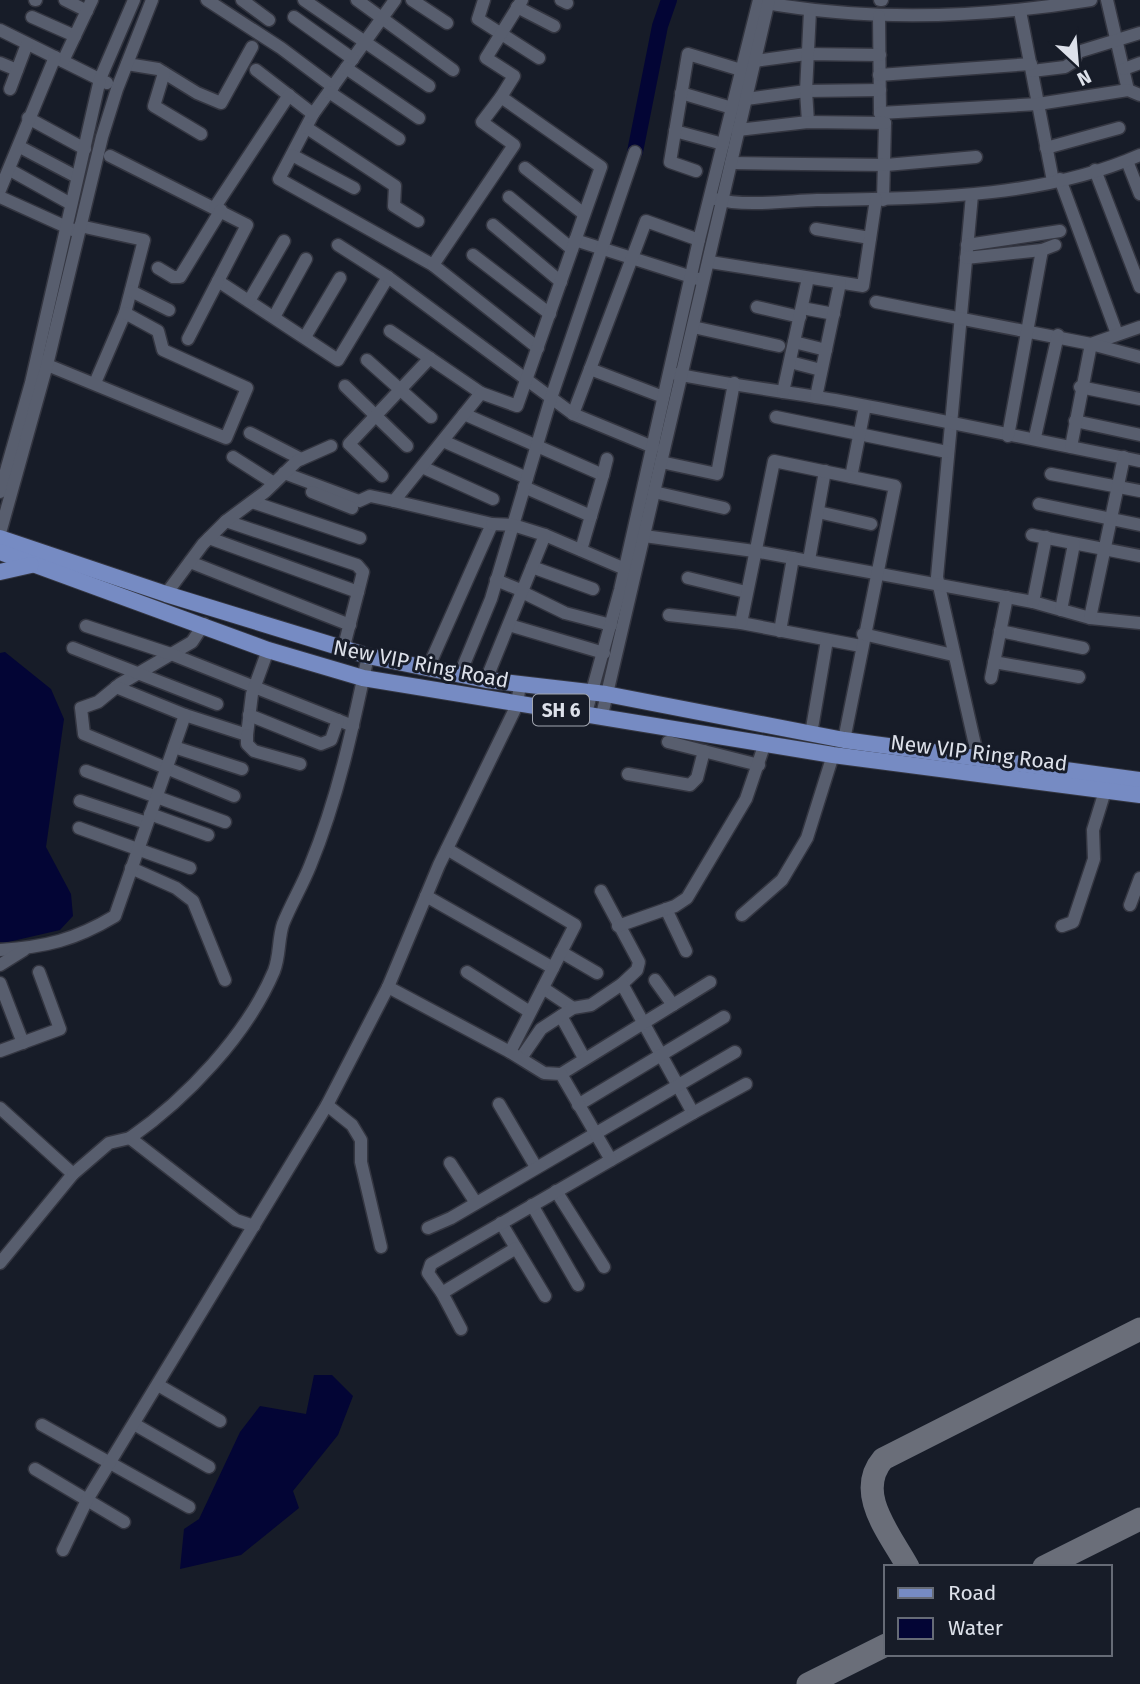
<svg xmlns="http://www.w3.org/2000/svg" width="1140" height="1684" viewBox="0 0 1140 1684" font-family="'Fira Sans',sans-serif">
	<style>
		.water { fill: #030535 }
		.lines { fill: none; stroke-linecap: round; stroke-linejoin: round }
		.river { stroke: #030535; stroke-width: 16 }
		.taxiway { stroke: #6a6e79; stroke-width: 23 }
		.minor-casing { stroke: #343641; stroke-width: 15 }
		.major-casing { stroke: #343641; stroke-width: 18 }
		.minor { stroke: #585e6e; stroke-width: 12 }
		.major { stroke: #768bc3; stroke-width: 16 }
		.labels { text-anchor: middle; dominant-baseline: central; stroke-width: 6; stroke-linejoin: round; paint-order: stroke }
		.shield { fill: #171c28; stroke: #a2a6b0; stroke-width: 2 }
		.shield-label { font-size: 19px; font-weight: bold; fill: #dde1ea }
		.street-label { font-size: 21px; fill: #dde1ea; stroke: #171c28 }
	</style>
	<rect width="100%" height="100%" fill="#171c28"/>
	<g class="water">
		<polygon points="5,652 51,689 64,719 46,847 71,894 73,916 60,930 4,943 0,942 0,653"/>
		<polygon points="314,1375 332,1375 353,1396 338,1435 293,1491 299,1508 241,1555 180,1569 184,1529 199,1519 240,1432 260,1406 306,1414"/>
	</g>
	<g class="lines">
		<polyline class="river" points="635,152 660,26 669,0"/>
		<g class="taxiway">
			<path d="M908 1567C890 1534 854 1493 883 1459L1140 1329"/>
			<polyline points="1044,1567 1140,1519"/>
			<polyline points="808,1684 886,1645"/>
		</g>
		<defs>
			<g id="minor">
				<polyline points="35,0 36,0"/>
				<polyline points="65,0 87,11"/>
				<polyline points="207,0 281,48 333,87"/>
				<polyline points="242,0 269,20"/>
				<polyline points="304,0 429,86"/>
				<polyline points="357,0 453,70"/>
				<polyline points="395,0 313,114 279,179 433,265"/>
				<polyline points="412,0 447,23"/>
				<polyline points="484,0 478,19 539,58"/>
				<polyline points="561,0 567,3"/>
				<polyline points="880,0 882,0"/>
				<polyline points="1107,0 1128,90"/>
				<path d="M760 2C870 22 981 18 1091 0"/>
				<polyline points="517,7 554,26"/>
				<polyline points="1020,11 1053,181"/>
				<polyline points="879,16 880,113 885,123 883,200"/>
				<polyline points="32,17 75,36"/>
				<polyline points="294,17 353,59"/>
				<polyline points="0,30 107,83"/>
				<polyline points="63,61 92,0"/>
				<polyline points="755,61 806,54 880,55"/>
				<polyline points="0,63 17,70"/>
				<polyline points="127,64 158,69 197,93 221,103 252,47"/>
				<polyline points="346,68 419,118"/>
				<polyline points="1124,69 1140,63"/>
				<polyline points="256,70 313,114"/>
				<polyline points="1032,71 1065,67 1073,62 1078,52 1140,33"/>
				<polyline points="164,73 154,106 201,134"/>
				<polyline points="879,75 1031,64"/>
				<polyline points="10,89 27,44"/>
				<polyline points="329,92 399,139"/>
				<polyline points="681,93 732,108"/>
				<polyline points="501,97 482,122 514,145 433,265 538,348"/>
				<polyline points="746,99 806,91 880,90"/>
				<polyline points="880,113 1038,104 1128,90 1140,95"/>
				<polyline points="28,118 85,149"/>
				<polyline points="808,122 806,91 810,11"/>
				<polyline points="307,128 395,186 394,206 418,221"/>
				<polyline points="738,130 808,122 885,123"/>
				<polyline points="675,131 723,144"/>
				<polyline points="20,147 77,177"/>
				<polyline points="1046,148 1119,128"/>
				<polyline points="292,155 354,188"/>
				<polyline points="110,156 247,225 218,281 338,360 388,277"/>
				<polyline points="1127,161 1140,194"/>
				<polyline points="731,163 886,165 976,157"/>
				<polyline points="525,168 584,214"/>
				<polyline points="10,170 71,204"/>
				<polyline points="1095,170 1140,287"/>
				<polyline points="696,171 670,162 688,54 741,70"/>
				<polyline points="1060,179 1117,334"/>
				<polyline points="0,190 55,57"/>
				<polyline points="972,195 937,577 978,758"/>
				<polyline points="0,197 73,230"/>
				<polyline points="509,197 572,249"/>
				<path d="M715 199C746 207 786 201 817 200 924 198 1040 199 1140 155"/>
				<polyline points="215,207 289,95"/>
				<polyline points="493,225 561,282"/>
				<polyline points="80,226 144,240 125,313 95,383"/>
				<polyline points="816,229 870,238"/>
				<polyline points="575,240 698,279"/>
				<polyline points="338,245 388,277 573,414 653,447"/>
				<polyline points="967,245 1060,231"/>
				<polyline points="473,255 550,314"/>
				<polyline points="966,258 1042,250 1055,245"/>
				<polyline points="710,262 863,286 876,199"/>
				<polyline points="158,268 173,277 180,277 221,210"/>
				<polyline points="131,291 169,310"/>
				<polyline points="249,301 284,241"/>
				<polyline points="876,302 1091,344 1140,327"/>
				<polyline points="757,307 800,317"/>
				<polyline points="802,308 834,314"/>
				<polyline points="274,317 306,259"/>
				<polyline points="693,327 779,346"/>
				<polyline points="390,331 481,393"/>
				<polyline points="305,337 340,278"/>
				<polyline points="188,339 218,281"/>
				<polyline points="794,342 826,350"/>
				<polyline points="367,360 431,417"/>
				<polyline points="40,362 226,438 247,388 163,350 158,331 125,313"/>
				<polyline points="790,362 821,370"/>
				<polyline points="590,369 658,395"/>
				<path d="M676 374C729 385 782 391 835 400 937 419 1038 441 1140 461"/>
				<polyline points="345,386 407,446"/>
				<polyline points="1080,387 1140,399"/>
				<polyline points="783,392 808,278"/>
				<polyline points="816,397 840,283"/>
				<polyline points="464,414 603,475 581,550"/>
				<polyline points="573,414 646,221 699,240"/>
				<polyline points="776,417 947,452"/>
				<polyline points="1075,421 1140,435"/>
				<polyline points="250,433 301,459"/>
				<polyline points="1008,436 1042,250"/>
				<polyline points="1035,437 1058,335"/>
				<polyline points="443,441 527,478"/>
				<polyline points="1071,447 1091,344 1140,357"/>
				<polyline points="233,457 274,483"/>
				<polyline points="661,462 717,474 734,383"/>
				<polyline points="422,467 493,499"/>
				<polyline points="284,473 359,501 370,496 394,501"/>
				<polyline points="1051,474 1140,491"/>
				<polyline points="603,475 607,459"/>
				<polyline points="382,476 349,444 430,358"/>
				<polyline points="851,477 865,406"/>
				<polyline points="524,487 591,516"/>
				<polyline points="0,492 31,383 100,79 134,0"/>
				<polyline points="312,492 352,508"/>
				<polyline points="654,492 724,508"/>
				<polyline points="252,502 360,538"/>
				<polyline points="1039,504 1140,525"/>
				<polyline points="818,512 871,524"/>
				<polyline points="226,521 357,565 363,572 358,592"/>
				<polyline points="0,533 47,365 102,137 117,89 152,0"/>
				<polyline points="545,535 625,569"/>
				<polyline points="637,535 754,551 1033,602 1090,618 1140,623"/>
				<polyline points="1032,535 1140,556"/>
				<polyline points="209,538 358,592 343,650"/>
				<polyline points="809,560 825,471"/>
				<polyline points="190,562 350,625"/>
				<polyline points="532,567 593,589"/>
				<polyline points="688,578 746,592"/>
				<polyline points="496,580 523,591"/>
				<polyline points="522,592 565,613 611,625"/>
				<polyline points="166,594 203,544 226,521 265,492 297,461 331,446"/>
				<polyline points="1033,602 1046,537"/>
				<polyline points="1061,610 1074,544"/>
				<polyline points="669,615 741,623 861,646"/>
				<polyline points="1090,618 1124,457"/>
				<polyline points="741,623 774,461 895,486 844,740"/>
				<polyline points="204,624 192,642 120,684 98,702 81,708 84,734 234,796"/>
				<polyline points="509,625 604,653"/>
				<polyline points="86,626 171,654 353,726"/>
				<polyline points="780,631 793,558"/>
				<polyline points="1000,631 1083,648"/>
				<polyline points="863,634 953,655"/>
				<polyline points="73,648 217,704"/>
				<polyline points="994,662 1079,677"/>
				<polyline points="428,668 492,524 394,501 481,393 517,406 601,167 501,97 514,76 486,58 522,0"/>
				<polyline points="460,674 491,599 551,398 635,152"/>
				<polyline points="991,678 1007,597"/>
				<polyline points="486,680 545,535 513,525 492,524"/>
				<polyline points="586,713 620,590 699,240 759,0"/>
				<polyline points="185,715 247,735 252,694 268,650"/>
				<polyline points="249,715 321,744 331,740 338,720"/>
				<polyline points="602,715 769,0"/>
				<polyline points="811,734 827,640"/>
				<polyline points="247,735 247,744 254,751 300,764"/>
				<polyline points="668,742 759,765"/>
				<polyline points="174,747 242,769"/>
				<polyline points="86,771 225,822"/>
				<polyline points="628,774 690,785 697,778 704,751"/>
				<polyline points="80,801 147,823"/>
				<polyline points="150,814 208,835"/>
				<polyline points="79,828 190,868"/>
				<polyline points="131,868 176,888 193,901 225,980"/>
				<polyline points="601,891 639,962 637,970 622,984"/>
				<polyline points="426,896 553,968"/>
				<polyline points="1130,905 1140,878"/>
				<polyline points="666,909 686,951"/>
				<polyline points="742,915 782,880 807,838 833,755"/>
				<polyline points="618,926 675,906 687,898 746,799 765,743"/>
				<polyline points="1062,926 1073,922 1094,859 1093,830 1105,791"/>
				<path d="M0 950C46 947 75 940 115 916L185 715 116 687"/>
				<polyline points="561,952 597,973"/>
				<polyline points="0,965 24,950"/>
				<polyline points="467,972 530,1012"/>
				<polyline points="655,980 673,1005"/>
				<polyline points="0,983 23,1043"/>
				<polyline points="388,987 510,1052"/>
				<polyline points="543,988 573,1008"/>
				<polyline points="561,1016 584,1058"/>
				<polyline points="0,1051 60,1029 39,972"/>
				<polyline points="521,1058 541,1029 573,1008 591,1005 622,984 693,1113 611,1160"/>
				<polyline points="561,1074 710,982"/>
				<polyline points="499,1104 536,1167"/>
				<polyline points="327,1105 352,1125 361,1140 361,1162 381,1247"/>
				<polyline points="578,1105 724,1017"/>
				<polyline points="0,1108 73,1174 0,1263"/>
				<polyline points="693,1113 746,1084"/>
				<polyline points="450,1163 476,1203"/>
				<polyline points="73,1174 109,1143 130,1138"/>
				<polyline points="556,1191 604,1267"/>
				<polyline points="532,1205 578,1285"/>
				<polyline points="501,1223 545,1296"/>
				<path d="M254 1226 236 1220 223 1210 130 1138C186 1099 247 1035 274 971 280 956 278 939 283 924 291 904 302 886 310 866 338 798 353 727 368 656"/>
				<polyline points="428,1228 451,1218 735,1052"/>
				<polyline points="442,1293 428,1273 431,1264 611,1160 561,1074 544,1073 510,1052 575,925 447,849"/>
				<polyline points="461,1329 442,1293 516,1248"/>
				<polyline points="158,1385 220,1421"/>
				<polyline points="134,1424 209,1467"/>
				<polyline points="42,1425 189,1507"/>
				<polyline points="35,1469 124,1522"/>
				<polyline points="63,1550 87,1500 327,1105 388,987 439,865 517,705 520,684"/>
			</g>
			<g id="major">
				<polyline points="0,538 166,594 368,656 486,680 606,694 844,740 1140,780"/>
				<polyline points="0,552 268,650 363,678 833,755 1140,795"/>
				<polyline points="0,572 31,565"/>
			</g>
		</defs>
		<use href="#minor" class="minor-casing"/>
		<use href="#major" class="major-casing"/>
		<use href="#minor" class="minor"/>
		<use href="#major" class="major"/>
	</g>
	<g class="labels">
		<rect class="shield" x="533" y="694.5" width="56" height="31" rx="5"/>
		<g class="shield-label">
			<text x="561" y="710">SH 6</text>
		</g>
		<g class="street-label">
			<text transform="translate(421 664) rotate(11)">New VIP Ring Road</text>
			<text transform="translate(979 753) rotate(7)">New VIP Ring Road</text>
		</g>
	</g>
	<rect x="884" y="1565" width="228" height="91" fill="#171c28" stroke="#666b76" stroke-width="2"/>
	<rect x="898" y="1588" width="35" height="10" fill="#768bc3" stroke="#666b76" stroke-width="2"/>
	<text x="948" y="1600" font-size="21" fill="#dde1ea">Road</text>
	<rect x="898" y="1618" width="35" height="21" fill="#030535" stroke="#666b76" stroke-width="2"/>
	<text x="948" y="1635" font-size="21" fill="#dde1ea">Water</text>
	<g transform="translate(1077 63) rotate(154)" stroke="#171c28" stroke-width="5" paint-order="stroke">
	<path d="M0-5L12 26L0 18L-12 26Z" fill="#dde1ea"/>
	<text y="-10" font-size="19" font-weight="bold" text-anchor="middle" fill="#dde1ea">N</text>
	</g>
</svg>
